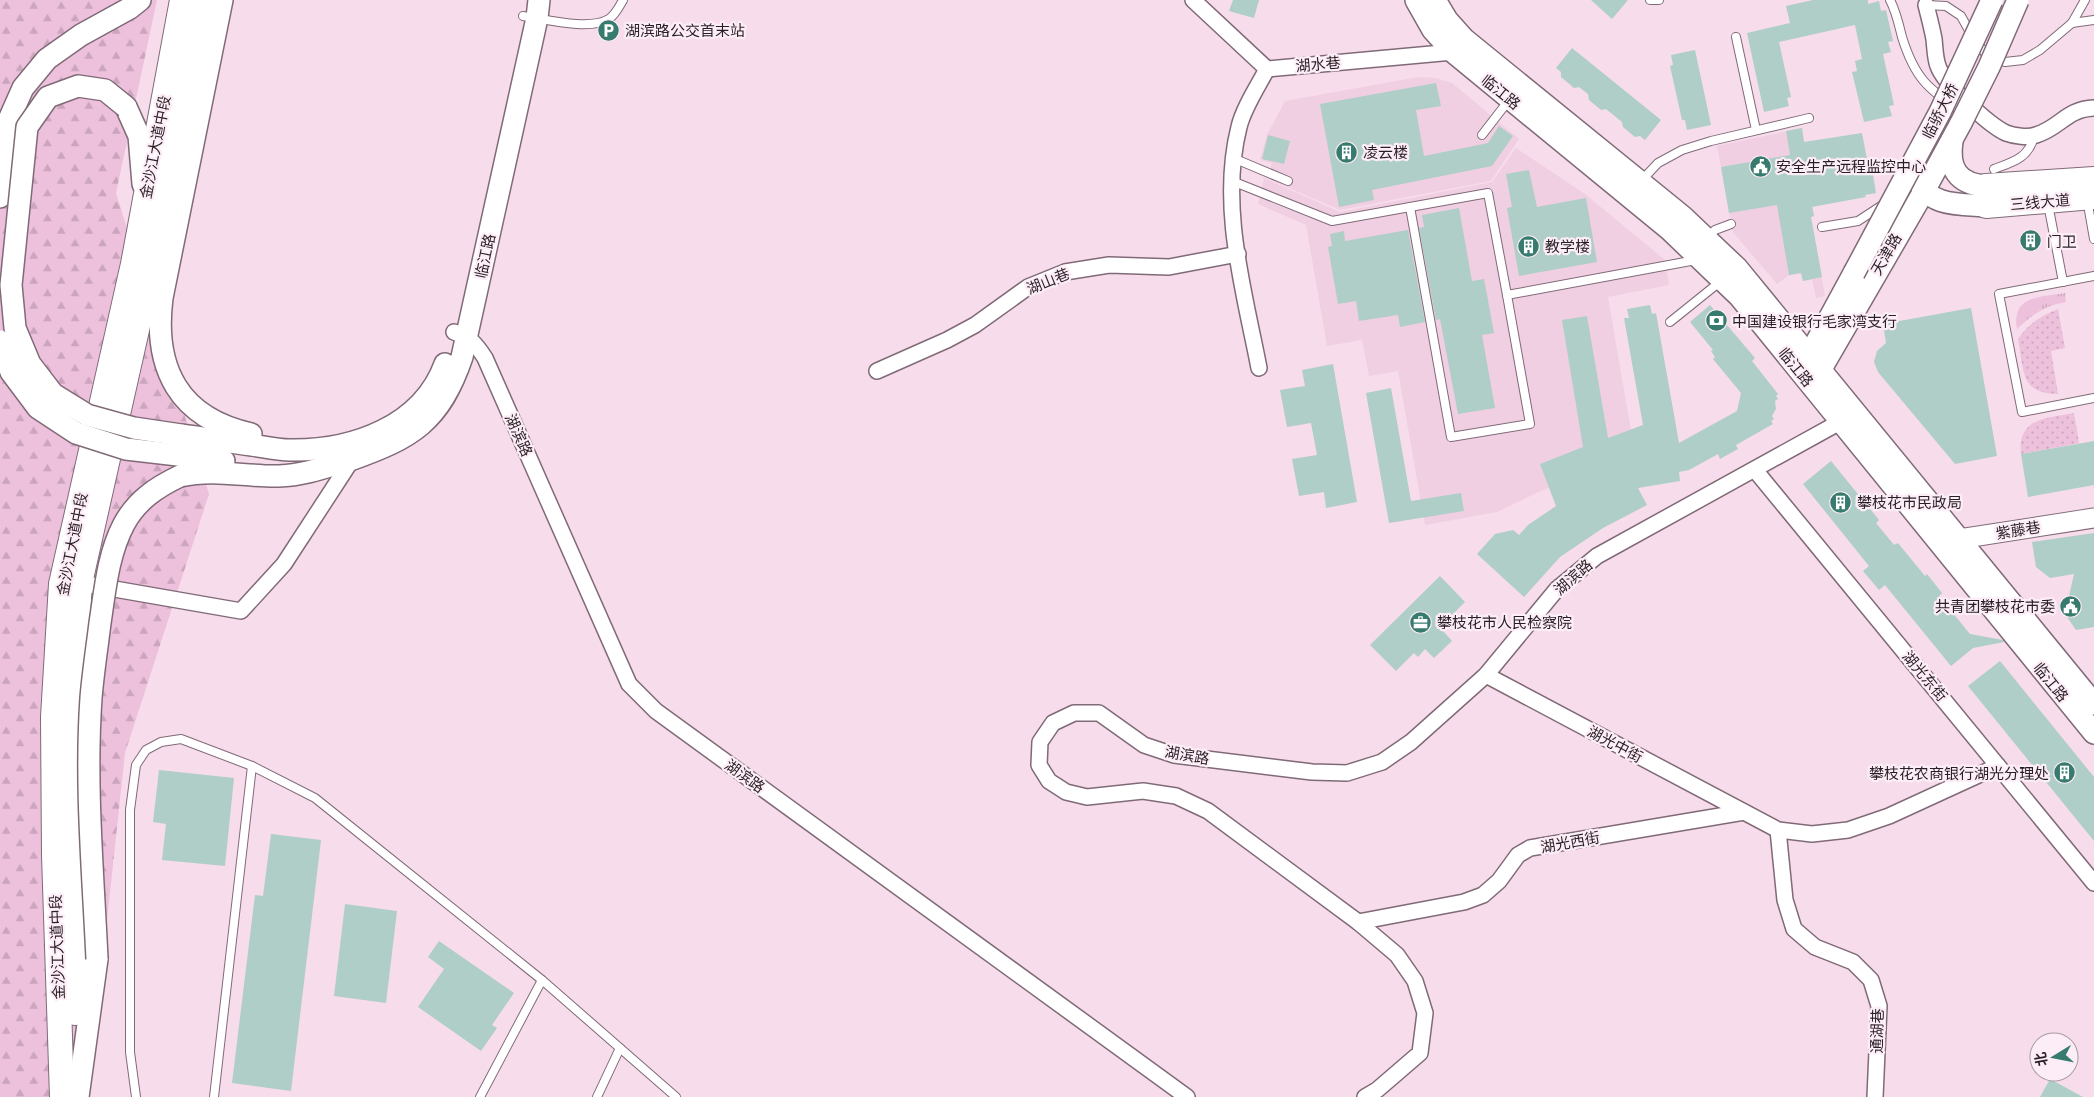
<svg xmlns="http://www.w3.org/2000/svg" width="2094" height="1097" viewBox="0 0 2094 1097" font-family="'PT Sans Narrow','Noto Sans SC',sans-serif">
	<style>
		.built { fill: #f0cfe3 }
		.grass { fill: url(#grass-tufts) }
		.forest { fill: url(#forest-firs) }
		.garden { fill: url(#garden-dots) }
		.building { fill: #aecec7 }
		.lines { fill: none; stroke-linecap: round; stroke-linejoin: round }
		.service-casing { stroke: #806a78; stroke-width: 10 }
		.minor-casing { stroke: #806a78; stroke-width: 18 }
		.tertiary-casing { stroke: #806a78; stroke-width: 21 }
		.secondary-casing { stroke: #806a78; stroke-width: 24 }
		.primary-casing { stroke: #806a78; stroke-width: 26 }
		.service { stroke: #fff; stroke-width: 8 }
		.minor { stroke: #fff; stroke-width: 15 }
		.tertiary { stroke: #fff; stroke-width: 19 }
		.secondary { stroke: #fff; stroke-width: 21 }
		.primary { stroke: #fff; stroke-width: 24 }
		.secondary-bridge-casing { stroke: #806a78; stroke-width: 24; stroke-linecap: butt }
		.secondary-bridge { stroke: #fff; stroke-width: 21 }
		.labels { text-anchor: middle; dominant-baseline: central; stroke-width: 4.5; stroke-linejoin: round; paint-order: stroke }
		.poi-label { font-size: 15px; fill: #281f24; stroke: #fdedf7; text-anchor: start }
		.street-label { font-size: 15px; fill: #281f24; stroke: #fdedf7 }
	</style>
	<defs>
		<pattern id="grass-tufts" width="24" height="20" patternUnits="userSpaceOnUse" patternTransform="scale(1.25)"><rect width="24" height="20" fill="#edc0dc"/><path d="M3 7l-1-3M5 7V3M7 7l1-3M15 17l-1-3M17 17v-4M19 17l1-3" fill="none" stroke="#cba5bd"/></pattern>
		<pattern id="forest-firs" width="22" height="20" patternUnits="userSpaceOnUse" patternTransform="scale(1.25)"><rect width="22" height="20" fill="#edc0dc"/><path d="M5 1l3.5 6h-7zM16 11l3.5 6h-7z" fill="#cba5bd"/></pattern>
		<pattern id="garden-dots" width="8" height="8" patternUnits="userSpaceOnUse" patternTransform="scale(1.25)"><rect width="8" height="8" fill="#edc0dc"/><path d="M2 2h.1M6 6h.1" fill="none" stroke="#cba5bd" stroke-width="1.8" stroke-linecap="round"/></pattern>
	</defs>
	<rect width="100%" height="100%" fill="#f7dcec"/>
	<g class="built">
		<polygon points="1418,77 1436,78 1452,83 1519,139 1491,181 1340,210 1266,178 1272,163 1260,160 1267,135 1285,101"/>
		<polygon points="1802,128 1814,216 1811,217 1825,296 1816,298 1812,279 1803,281 1801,273 1789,275 1777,284 1733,232 1717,146"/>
		<polygon points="1516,148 1585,194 1665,260 1669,285 1608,297 1635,454 1543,490 1497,512 1425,525 1398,371 1369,376 1362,340 1327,346 1306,225 1258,204 1264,178 1340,212 1492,182"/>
	</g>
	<path class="grass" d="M2065 293 2066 302C2046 305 2031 315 2017 329 2011 296 2040 297 2065 293Z"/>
	<polygon class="forest" points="0,0 157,0 116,193 209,494 125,753 88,1097 0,1097"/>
	<g class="garden">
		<path d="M2058 309 2065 348 2051 351 2058 394C2020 394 2024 370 2018 339 2029 323 2041 316 2058 309Z"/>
		<path d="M2074 413 2079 443 2021 454C2017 418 2047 418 2074 413Z"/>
	</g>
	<g class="building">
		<polygon points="1233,0 1259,0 1254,18 1229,11"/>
		<polygon points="1591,0 1628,0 1612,19"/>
		<polygon points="1813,0 1868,0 1868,4 1879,1 1881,11 1886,10 1893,41 1888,42 1891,52 1883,54 1894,105 1889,106 1892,116 1864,122 1852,72 1857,71 1855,61 1862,59 1855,25 1779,42 1791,97 1787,98 1789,106 1764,112 1747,33 1790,23 1786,6"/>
		<polygon points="1572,48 1661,120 1645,140 1640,136 1635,137 1623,127 1622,122 1606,109 1601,110 1589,100 1588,94 1579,87 1574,88 1561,77 1561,72 1556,68"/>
		<polygon points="1695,50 1711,125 1687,130 1685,120 1682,120 1670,66 1673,65 1671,55"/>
		<polygon points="1436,83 1441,106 1416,110 1424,156 1488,143 1499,126 1513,136 1492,166 1372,190 1374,200 1339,207 1320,104"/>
		<polygon points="1802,128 1804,142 1862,133 1870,175 1873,175 1876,193 1865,195 1866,197 1812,207 1814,216 1811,217 1822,277 1803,281 1801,273 1789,275 1777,205 1729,213 1721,167 1790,155 1786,131"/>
		<polygon points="1268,135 1290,141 1284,164 1262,159"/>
		<polygon points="1529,170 1537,207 1586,198 1597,262 1519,276 1507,208 1512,207 1506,174"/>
		<polygon points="1459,208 1472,281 1484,279 1494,333 1482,335 1495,408 1458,414 1440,319 1436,320 1419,228 1424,227 1422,215"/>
		<polygon points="1408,230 1425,322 1400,327 1398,315 1359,321 1356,301 1338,304 1328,247 1332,246 1330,234 1344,231 1345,241"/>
		<polygon points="1650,305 1652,314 1656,313 1679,443 1737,411 1741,393 1713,359 1715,357 1711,351 1713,350 1690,322 1710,305 1755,358 1752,361 1778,394 1776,396 1778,399 1775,401 1776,409 1772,416 1774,419 1771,421 1773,424 1736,445 1738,449 1720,459 1718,454 1689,470 1679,472 1680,481 1638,488 1647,505 1603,528 1560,557 1524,597 1477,554 1495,534 1513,530 1519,535 1528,525 1556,506 1540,464 1583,447 1562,320 1587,316 1608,438 1643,425 1624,318 1629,318 1627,309"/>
		<polygon points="1971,308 1997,456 1955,464 1878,372 1874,362 1877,351 1886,343 1883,324"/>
		<polygon points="1333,364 1357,502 1326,508 1324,492 1299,496 1292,459 1317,455 1311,423 1287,427 1280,390 1305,386 1302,370"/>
		<polygon points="1391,388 1411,501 1461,493 1464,511 1389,523 1366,393"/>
		<polygon points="2094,441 2094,485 2028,497 2021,454"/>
		<polygon points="1831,461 1879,520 1876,523 1894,545 1898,543 1925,576 1927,574 1942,593 1939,596 1970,634 2003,640 2004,642 1973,648 1951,666 1885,585 1879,590 1863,571 1869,566 1803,484"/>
		<polygon points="2094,533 2094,627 2076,630 2065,614 2074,574 2050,578 2036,567 2032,542"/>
		<polygon points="1440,576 1465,602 1447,620 1451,624 1443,631 1452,641 1434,658 1425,649 1418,657 1414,653 1396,671 1370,645"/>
		<polygon points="2000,661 2094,777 2094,841 1968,686"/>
		<polygon points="159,770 234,778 225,866 162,860 166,824 153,822"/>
		<polygon points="271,834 321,840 291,1091 232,1083 255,895 263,896"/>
		<polygon points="345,904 397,911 386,1003 334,996"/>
		<polygon points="439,941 514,993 492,1025 497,1028 481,1051 418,1007 444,969 428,957"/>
		<polygon points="2050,1079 2083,1097 2040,1097"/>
	</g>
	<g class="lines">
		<defs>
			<g id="service">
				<polyline points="1650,0 1659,0"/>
				<path d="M1890 0C1896 11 1899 25 1902 37 1915 79 1928 89 1964 113"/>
				<polyline points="1925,3 1926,5 1946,6 1961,16 1971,34 1987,56 2005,62 2023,60 2040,50 2072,23 2085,0"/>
				<path d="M523 16C545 19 589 31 609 19 616 14 619 7 623 0"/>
				<polyline points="2072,23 2094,20"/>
				<polyline points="1736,37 1756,130"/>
				<polyline points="1482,135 1509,100"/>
				<polyline points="1233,158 1288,181"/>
				<path d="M1994 169C2013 162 2029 158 2034 136"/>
				<polyline points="1232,181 1332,221 1488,193 1507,295 1696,260"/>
				<polyline points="1641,181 1658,163 1682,150 1711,141 1809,118"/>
				<polyline points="2087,199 2094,239"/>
				<polyline points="2048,204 2063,282"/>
				<polyline points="1410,207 1451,437 1530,424 1507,295"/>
				<polyline points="1822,227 1858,221 1884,204"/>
				<polyline points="1707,237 1715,230 1731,224"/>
				<polyline points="2094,276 1999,294 2022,412 2094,398"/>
				<polyline points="1670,322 1721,281"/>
				<polyline points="136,1097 130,1052 130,810 136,765 146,750 161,742 181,739 252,766 315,798 542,980 676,1097"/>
				<polyline points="214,1097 252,766"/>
				<polyline points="480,1097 542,980"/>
				<polyline points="597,1097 620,1048"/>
			</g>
			<g id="minor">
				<polyline points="1193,0 1267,69 1453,52 1456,48"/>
				<path d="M1926 5C1929 17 1932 28 1934 39 1935 48 1935 58 1938 66 1944 84 1989 125 2006 133 2014 136 2028 138 2036 135 2060 128 2066 109 2094 108"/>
				<path d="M454 332C470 337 476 344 485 358L629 684 656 711 1187 1097"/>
				<path d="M1259 368C1244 290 1219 206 1239 127 1243 109 1258 86 1267 69"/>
				<polyline points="877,371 947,340 975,325 1028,287 1065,272 1109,265 1169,267 1238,254"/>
				<polyline points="1755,470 2094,883"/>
				<polyline points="80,583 241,611 284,564 353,458"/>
				<polyline points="1486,675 1778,830 1812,834 1848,830 1889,816 1998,766"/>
				<polyline points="1778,830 1785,900 1794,929 1815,947 1853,962 1871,980 1879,1006 1875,1097"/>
				<polyline points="1358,922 1464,902 1483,895 1499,881 1518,855 1530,848 1744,812"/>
				<polyline points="1365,1097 1377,1090 1420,1053 1425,1013 1415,981 1397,955 1358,922 1208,811 1176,796 1143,791 1087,797 1066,792 1049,781 1039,765 1040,742 1053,723 1074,713 1099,713 1144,745 1174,755 1312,772 1347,773 1382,762 1411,742 1486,675 1557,589 1597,556 1849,417"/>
			</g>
			<polyline id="tertiary" points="1948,548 1959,539 2094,518"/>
			<g id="secondary">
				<path d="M222 0 162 298C153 369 179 418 251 434"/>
				<polyline points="1416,0 1433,30 1453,52 1670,230 1739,296 2094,733"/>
				<polyline points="1435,0 1447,20 1464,39 1682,216 1737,268 2094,704"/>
				<polyline points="126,107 139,136 143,184"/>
				<path d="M1952 141C1948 168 1957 184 1986 186"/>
				<path d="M1918 178C1927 207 1961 204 1986 206"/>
				<polyline points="0,197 7,124 23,88 47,59 81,35 130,8 140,0"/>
				<polyline points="1804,365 1854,273"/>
				<polyline points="1814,381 1924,191 1961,123"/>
				<path d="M181 435C205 438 228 442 252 445 265 447 277 450 290 450 352 451 422 427 445 364"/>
				<polyline points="178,455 224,461"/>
				<path d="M180 476C215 468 245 477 279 476 304 475 326 467 350 460 412 438 440 422 462 357L537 18 539 0"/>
				<polyline points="78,1097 97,959"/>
			</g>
			<g id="primary">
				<polyline points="1986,186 2094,179"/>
				<polyline points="1986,206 2094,197"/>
				<polyline points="75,1013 75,853 72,716 80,583 152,263 201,0"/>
				<polyline points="62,1097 54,855 53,717 61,584 133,264 182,0"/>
			</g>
		</defs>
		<use href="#service" class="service-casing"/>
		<use href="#minor" class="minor-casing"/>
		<use href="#tertiary" class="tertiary-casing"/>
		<use href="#secondary" class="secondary-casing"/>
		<use href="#primary" class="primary-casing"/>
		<use href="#service" class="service"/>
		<use href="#minor" class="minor"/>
		<use href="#tertiary" class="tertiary"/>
		<use href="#secondary" class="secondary"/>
		<use href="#primary" class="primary"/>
		<defs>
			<g id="secondary-bridge">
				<polyline points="126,107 105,90 78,86 48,97 27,127 11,285 15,328 30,364 53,394 87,415 134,428 181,435"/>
				<polyline points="1961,123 1989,67 2018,0"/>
				<polyline points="1854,273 1940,112 1992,0"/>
				<polyline points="0,341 11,372 38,408 76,433 126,449 178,455"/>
				<path d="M97 959C93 872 85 784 91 698 93 673 97 648 100 623 105 590 108 554 124 524 137 500 157 487 180 476"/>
			</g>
		</defs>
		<use href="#secondary-bridge" class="secondary-bridge-casing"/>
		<use href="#secondary-bridge" class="secondary-bridge"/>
	</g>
	<defs>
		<symbol id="parking-disc" viewBox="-11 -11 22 22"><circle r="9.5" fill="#377b6f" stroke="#fdedf7"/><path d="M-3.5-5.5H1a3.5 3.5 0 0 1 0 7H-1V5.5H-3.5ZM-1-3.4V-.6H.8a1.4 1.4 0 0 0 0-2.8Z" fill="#fff"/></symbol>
		<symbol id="building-disc" viewBox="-11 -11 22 22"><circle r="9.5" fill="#377b6f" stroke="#fdedf7"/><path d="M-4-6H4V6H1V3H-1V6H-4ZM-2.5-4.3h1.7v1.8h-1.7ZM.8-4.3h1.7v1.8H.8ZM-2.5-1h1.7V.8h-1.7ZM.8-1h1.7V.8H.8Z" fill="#fff"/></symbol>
		<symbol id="civic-disc" viewBox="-11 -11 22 22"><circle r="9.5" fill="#377b6f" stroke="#fdedf7"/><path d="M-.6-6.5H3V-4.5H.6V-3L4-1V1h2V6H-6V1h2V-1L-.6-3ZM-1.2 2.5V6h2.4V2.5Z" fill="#fff"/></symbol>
		<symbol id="bank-disc" viewBox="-11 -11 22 22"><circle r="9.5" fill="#377b6f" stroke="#fdedf7"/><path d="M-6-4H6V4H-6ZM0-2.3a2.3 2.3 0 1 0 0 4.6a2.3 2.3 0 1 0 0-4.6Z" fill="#fff"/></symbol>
		<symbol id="office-disc" viewBox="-11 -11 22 22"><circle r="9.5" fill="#377b6f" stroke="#fdedf7"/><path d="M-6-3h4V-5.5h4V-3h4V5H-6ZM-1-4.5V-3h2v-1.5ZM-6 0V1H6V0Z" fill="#fff"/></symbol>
	</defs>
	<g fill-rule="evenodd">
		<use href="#parking-disc" x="596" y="18" width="25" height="25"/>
		<use href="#building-disc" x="1334" y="140" width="25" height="25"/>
		<use href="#civic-disc" x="1748" y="154" width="25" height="25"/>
		<use href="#building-disc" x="2018" y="228" width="25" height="25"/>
		<use href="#building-disc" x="1516" y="234" width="25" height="25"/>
		<use href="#bank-disc" x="1704" y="308" width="25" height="25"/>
		<use href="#building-disc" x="1828" y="490" width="25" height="25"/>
		<use href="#civic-disc" x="2058" y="594" width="25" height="25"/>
		<use href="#office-disc" x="1408" y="610" width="25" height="25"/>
		<use href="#building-disc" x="2052" y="760" width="25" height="25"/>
	</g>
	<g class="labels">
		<g class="poi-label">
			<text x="625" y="30">湖滨路公交首末站</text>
			<text x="1363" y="152">凌云楼</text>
			<text x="1776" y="166">安全生产远程监控中心</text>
			<text x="2047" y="241">门卫</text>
			<text x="1545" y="246">教学楼</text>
			<text x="1732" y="321">中国建设银行毛家湾支行</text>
			<text x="1857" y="502">攀枝花市民政局</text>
			<text x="2055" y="606" text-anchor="end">共青团攀枝花市委</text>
			<text x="1437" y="622">攀枝花市人民检察院</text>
			<text x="2049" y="773" text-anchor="end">攀枝花农商银行湖光分理处</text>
		</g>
		<g class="street-label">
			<text transform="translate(1318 64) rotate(-5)">湖水巷</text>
			<text transform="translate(1501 92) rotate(39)">临江路</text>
			<text transform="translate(1940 111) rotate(-63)">临骄大桥</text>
			<text transform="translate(155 147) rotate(-79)">金沙江大道中段</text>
			<text transform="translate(2040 202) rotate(-5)">三线大道</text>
			<text transform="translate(1886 254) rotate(-60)">天津路</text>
			<text transform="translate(485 256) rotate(-78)">临江路</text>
			<text transform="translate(1048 281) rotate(-22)">湖山巷</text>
			<text transform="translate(1796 367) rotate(51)">临江路</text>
			<text transform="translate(519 435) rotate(66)">湖滨路</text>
			<text transform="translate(2018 530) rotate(-9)">紫藤巷</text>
			<text transform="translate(72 544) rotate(-79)">金沙江大道中段</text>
			<text transform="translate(1573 577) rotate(-41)">湖滨路</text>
			<text transform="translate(1925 676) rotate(50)">湖光东街</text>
			<text transform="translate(2051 682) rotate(51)">临江路</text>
			<text transform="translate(1615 744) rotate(28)">湖光中街</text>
			<text transform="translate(1187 755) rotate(10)">湖滨路</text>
			<text transform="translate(745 776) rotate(36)">湖滨路</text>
			<text transform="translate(1570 842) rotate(-10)">湖光西街</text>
			<text transform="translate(57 947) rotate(-92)">金沙江大道中段</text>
			<text transform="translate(1877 1031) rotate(-89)">通湖巷</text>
		</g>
	</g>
	<g transform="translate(2054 1057) rotate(260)"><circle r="24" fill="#fdedf7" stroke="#a89ba3"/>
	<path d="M0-4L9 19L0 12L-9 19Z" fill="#377b6f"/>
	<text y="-8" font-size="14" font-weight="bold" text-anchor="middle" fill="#281f24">北</text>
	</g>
</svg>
